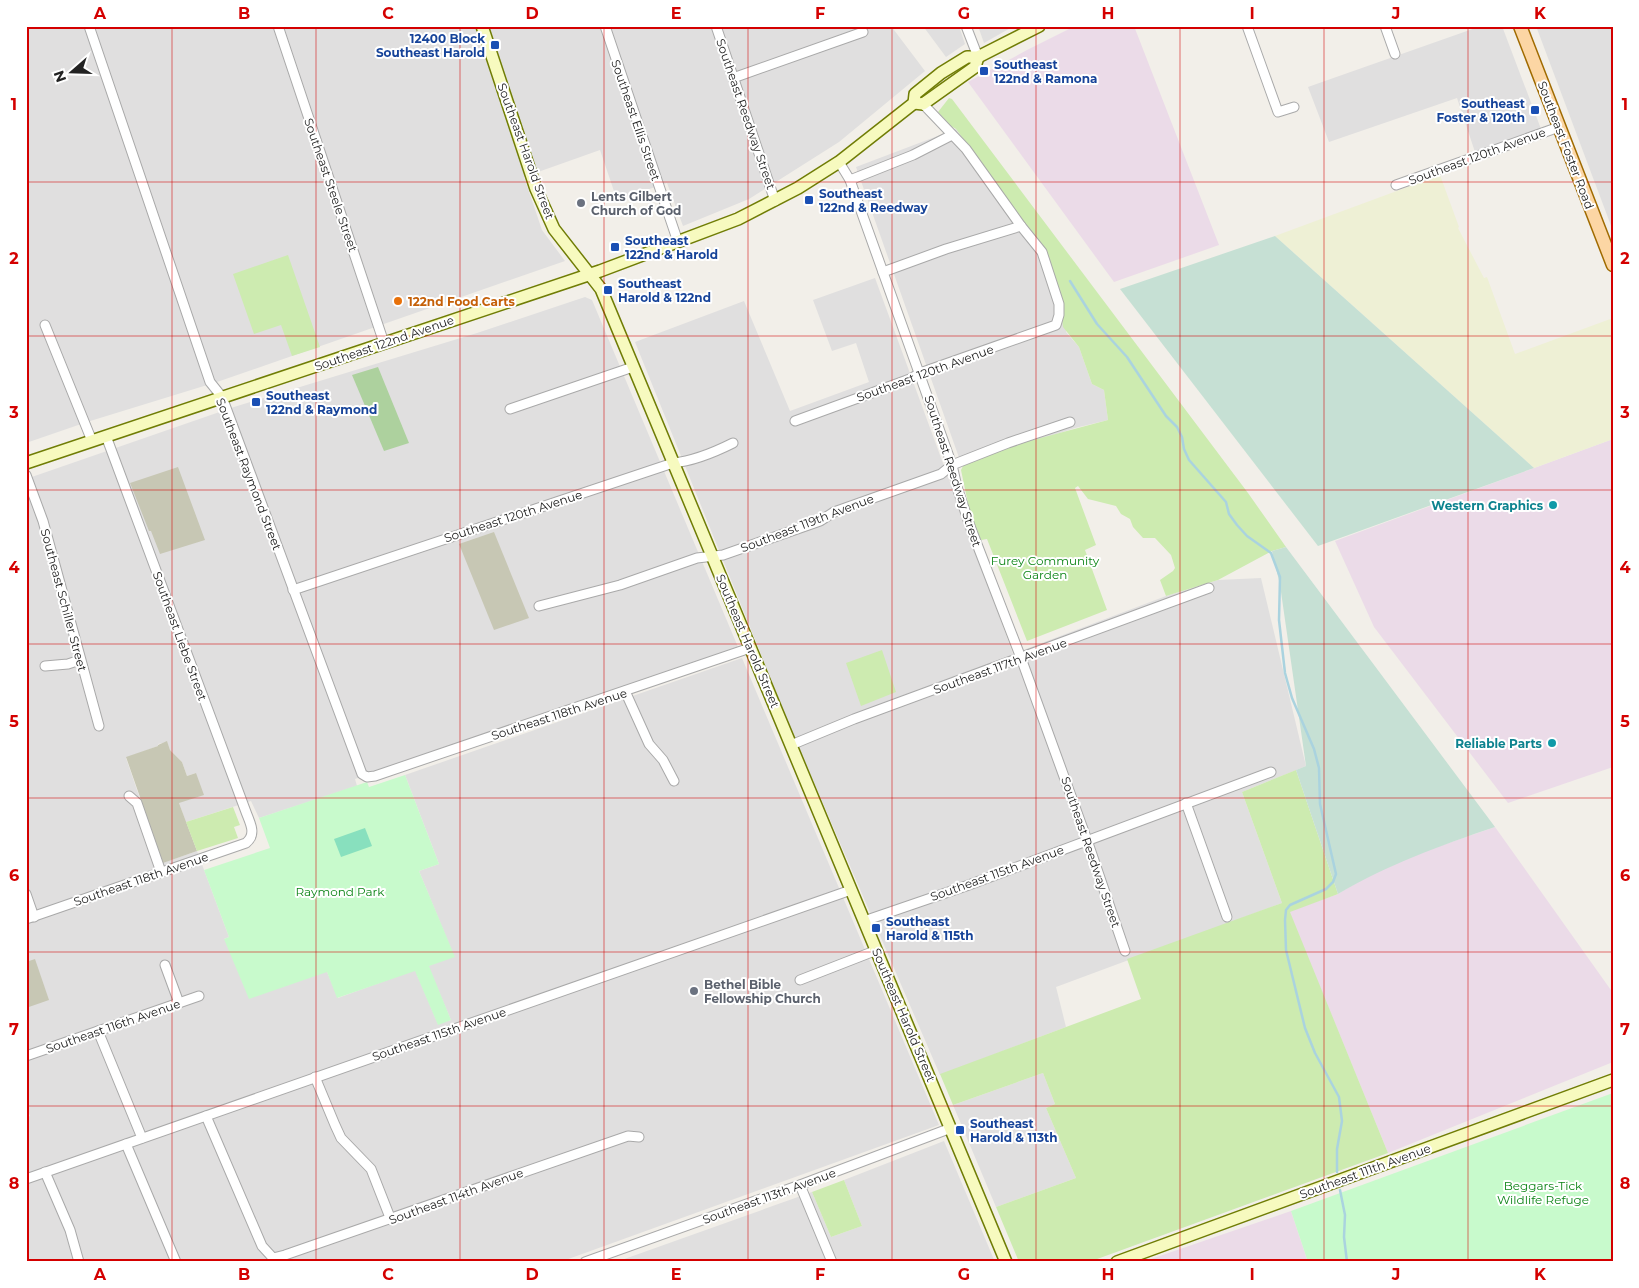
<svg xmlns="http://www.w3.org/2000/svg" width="1639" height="1288" viewBox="0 0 1639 1288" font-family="Montserrat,sans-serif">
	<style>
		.residential { fill: #e0dfdf }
		.industrial { fill: #ebdbe8 }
		.construction { fill: #c7c7b4 }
		.farmland { fill: #eef0d5 }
		.grass { fill: #cdebb0 }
		.forest { fill: #add19e }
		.wetland { fill: #c6e0d4 }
		.park { fill: #c8facc }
		.pitch { fill: #88e0be }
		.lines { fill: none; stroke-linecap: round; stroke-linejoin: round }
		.stream { stroke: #aad3df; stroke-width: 2.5 }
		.street-casing { stroke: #a9a9a9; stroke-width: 11 }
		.secondary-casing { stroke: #707d05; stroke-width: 14 }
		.primary-casing { stroke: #a06b00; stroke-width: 15 }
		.street { stroke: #fff; stroke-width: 9 }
		.secondary { stroke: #f7fabf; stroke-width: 11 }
		.primary { stroke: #fcd6a4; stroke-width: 12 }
		.grid { fill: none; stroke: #d40000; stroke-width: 1; stroke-opacity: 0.55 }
		.transit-dot { fill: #1a4fb4; stroke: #fff; stroke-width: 2 }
		.worship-dot { fill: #6b7280; stroke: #fff; stroke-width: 2 }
		.food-dot { fill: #e8710a; stroke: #fff; stroke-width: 2 }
		.culture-dot { fill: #0f9aa8; stroke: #fff; stroke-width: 2 }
		.labels { text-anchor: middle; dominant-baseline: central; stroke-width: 4; stroke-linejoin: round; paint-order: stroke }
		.transit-label { font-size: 12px; font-weight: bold; fill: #164399; stroke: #fff; text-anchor: start }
		.street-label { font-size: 12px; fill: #222; stroke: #fff }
		.worship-label { font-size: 12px; font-weight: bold; fill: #5b616d; stroke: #fff; text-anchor: start }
		.food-label { font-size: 12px; font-weight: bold; fill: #c56008; stroke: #fff; text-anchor: start }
		.culture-label { font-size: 12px; font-weight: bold; fill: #0d838f; stroke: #fff; text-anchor: end }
		.park-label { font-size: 12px; fill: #0c8416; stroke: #fff }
		.neatline { fill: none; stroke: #d40000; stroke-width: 2 }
		.grid-label { font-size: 16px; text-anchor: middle; font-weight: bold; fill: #d40000 }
	</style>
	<rect width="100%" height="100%" fill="#f2efe9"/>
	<g class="residential">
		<polygon points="26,26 891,26 925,71 839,142 749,199 683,226 667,183 617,200 600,150 524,177 542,230 565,261 217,382 87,422 26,443"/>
		<polygon points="923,26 959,26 965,44 946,57"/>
		<polygon points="978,26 1014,26 984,43"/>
		<polygon points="1481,26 1502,26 1541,129 1475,152 1457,98 1329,142 1308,87"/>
		<polygon points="1536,26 1613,26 1613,231"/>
		<polygon points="956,129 1047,253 1071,318 1066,332 1079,347 1092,384 1104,390 1108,420 1075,428 964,464 962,466 856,167"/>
		<polygon points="875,278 1013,654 1166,596 1218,580 1261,578 1306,766 1242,792 1282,903 1056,987 1066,1027 940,1075 794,736 635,342 744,301 790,411 869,382 856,343 832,351 813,300"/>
		<polygon points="585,297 592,300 738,647 355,779 357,786 259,818 251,801 186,822 179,803 196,773 187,776 182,762 170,750 167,742 158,744 158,746 126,758 162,863 197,851 229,937 224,939 327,972 338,998 415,970 438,1024 451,1020 428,966 454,956 419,871 439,864 405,775 742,658 939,1125 560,1262 26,1262 26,1118 30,1116 26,1107 26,479 234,407 477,333"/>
		<polygon points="1043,1073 1055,1104 1046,1108 1076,1178 996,1207 953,1105"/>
		<polygon points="944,1141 995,1262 616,1262 812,1192 831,1237 862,1226 844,1180"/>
	</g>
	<g class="industrial">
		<polygon points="1075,26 1134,26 1219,245 1114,282 968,82 1027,50"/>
		<polygon points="1613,439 1613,767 1508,803 1374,627 1335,541"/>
		<polygon points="1495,827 1613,993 1613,1062 1388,1153 1289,911 1338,894 1369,875 1419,853"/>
		<polygon points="1291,1211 1308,1262 1152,1262 1151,1259"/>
	</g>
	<g class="construction">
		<polygon points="178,467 205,540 160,554 151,531 149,531 130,483"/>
		<polygon points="494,532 529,618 494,630 459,544"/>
		<polygon points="167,741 170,750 182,762 187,776 196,773 204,795 179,803 197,851 163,863 126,757 158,746 158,745"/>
		<polygon points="35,959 49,1000 26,1008 26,962"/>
	</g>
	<polygon class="farmland" points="1440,175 1459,227 1458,228 1484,278 1487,277 1515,354 1613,318 1613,439 1534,468 1275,236"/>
	<g class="grass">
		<polygon points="949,98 952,99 1248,493 1286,547 1272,551 1218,580 1166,596 1160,580 1173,571 1175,568 1171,555 1155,538 1143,538 1133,527 1130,519 1121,514 1116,506 1088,499 1078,486 1075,488 1096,545 1085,550 1107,610 1027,641 987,539 981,540 970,513 961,470 964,464 1022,443 1108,420 1104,390 1092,384 1079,347 1063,327 1057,282 1047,253 956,129 951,126 938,112"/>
		<polygon points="288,255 320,347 292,356 281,325 254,334 233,274"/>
		<polygon points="882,650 896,692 861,706 846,663"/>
		<polygon points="1296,770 1338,894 1290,912 1388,1153 1089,1262 1019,1262 996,1207 1076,1178 1046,1108 1055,1104 1043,1073 953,1105 940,1074 1141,999 1127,959 1282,903 1242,792"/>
		<polygon points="233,807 240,825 234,827 238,838 197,851 186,822"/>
		<polygon points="844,1180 862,1226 831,1237 812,1192"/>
	</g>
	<polygon class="forest" points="378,367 409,443 384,451 352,375"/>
	<g class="wetland">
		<polygon points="1275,236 1534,468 1318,546 1120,289"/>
		<path d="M1286 547 1495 827C1439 846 1389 864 1338 894L1296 770 1306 766 1280 585 1272 551Z"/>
	</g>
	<g class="park">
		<polygon points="405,775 439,864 419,871 455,957 429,966 451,1020 438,1025 415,971 337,998 327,972 249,999 224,939 229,937 204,870 270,848 259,818 367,782 369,787"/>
		<polygon points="1613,1093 1613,1262 1308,1262 1291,1211"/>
	</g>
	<polygon class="pitch" points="365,828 372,846 341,857 334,839"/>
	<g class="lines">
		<g class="stream">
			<polyline points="1070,281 1097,324 1127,357 1166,416 1177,427 1182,437 1184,449 1189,460 1226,502 1229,514 1237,525 1247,536 1271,553 1280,577 1279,620 1285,673 1292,698 1314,749 1319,768 1320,804 1336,874 1333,882 1326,889 1290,905 1286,910 1285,920 1286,950 1305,1028 1315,1053 1339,1097 1342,1121 1337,1149 1337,1172"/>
			<polyline points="1340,1190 1345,1215 1344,1237 1347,1262"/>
		</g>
		<defs>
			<g id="street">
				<polyline points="89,26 210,382 222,397 362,774 367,777 375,776 750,648"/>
				<polyline points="278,26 384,343"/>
				<polyline points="605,26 678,242"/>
				<polyline points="716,26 775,201"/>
				<polyline points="966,26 978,57"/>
				<polyline points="1247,26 1278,112 1294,107"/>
				<polyline points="1385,26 1395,54"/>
				<polyline points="733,78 863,32"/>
				<polyline points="839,162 850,180 952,465 957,487 970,526 1021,658 1087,840 1125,951"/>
				<polyline points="850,180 913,155 952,135"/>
				<polyline points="1396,185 1559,127"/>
				<polyline points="883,272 946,249 1021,226"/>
				<polyline points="45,325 92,441"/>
				<polyline points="510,409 633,367"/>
				<polyline points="795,421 910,379 920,373 1056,325 1059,315 1059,304 1042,252 1021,226 966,149 923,104"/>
				<polyline points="26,475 43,521 99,726"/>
				<path d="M293 590 673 463C694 461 715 452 733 443"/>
				<polyline points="539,606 620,585 697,558 723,555 820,521 834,512 941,474 952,465 1008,443 1070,422"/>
				<polyline points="45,666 68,664 80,660"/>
				<polyline points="625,691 649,744 663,760 674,781"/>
				<polyline points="791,745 854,719 1209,588"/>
				<polyline points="129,796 137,803 161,872"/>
				<polyline points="1186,803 1227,917"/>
				<polyline points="26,894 34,917"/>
				<path d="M26 919 246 843C257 834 250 823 246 812L106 436"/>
				<polyline points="864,921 966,886 1271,772"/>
				<polyline points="165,965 179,1003"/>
				<polyline points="800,980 877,950"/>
				<polyline points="98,1031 142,1138"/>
				<polyline points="26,1056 199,996"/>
				<polyline points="315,1077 335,1125 341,1138 371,1169 391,1220"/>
				<polyline points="206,1116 262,1246 273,1258 285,1255 628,1136 639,1137"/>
				<polyline points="126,1144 176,1262"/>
				<polyline points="45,1172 70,1230 79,1262"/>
				<polyline points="26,1179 851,890"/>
				<polyline points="800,1185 832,1262"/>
				<polyline points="585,1262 800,1185 951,1128"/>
			</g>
			<g id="secondary">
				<polyline points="482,26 536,189 554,229 601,289 1006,1262"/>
				<polyline points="914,103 923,104 975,67 978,57"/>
				<polyline points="26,463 600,271 738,219 798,188 839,162 914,103 915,94 941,73 967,57 978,57 1039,26"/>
				<polyline points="1117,1262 1613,1080"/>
			</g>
			<polyline id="primary" points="1520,26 1613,265"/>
		</defs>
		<use href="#street" class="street-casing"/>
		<use href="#secondary" class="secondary-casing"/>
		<use href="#primary" class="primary-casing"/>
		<use href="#street" class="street"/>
		<use href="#secondary" class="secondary"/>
		<use href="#primary" class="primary"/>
	</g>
	<path class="grid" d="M172 26V1262M316 26V1262M460 26V1262M604 26V1262M748 26V1262M892 26V1262M1036 26V1262M1180 26V1262M1324 26V1262M1468 26V1262M26 182H1613M26 336H1613M26 490H1613M26 644H1613M26 798H1613M26 952H1613M26 1106H1613"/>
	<g class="transit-dot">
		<rect x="490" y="40" width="10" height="10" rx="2.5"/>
		<rect x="979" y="66" width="10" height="10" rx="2.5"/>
		<rect x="1530" y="105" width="10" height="10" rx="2.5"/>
		<rect x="804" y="195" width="10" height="10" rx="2.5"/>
		<rect x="610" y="242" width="10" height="10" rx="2.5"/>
		<rect x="603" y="285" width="10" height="10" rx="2.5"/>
		<rect x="251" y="397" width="10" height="10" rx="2.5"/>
		<rect x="871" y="923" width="10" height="10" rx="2.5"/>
		<rect x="955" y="1125" width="10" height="10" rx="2.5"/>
	</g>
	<g class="worship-dot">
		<circle cx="581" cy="203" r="5"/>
		<circle cx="694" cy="991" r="5"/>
	</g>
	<circle class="food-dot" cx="398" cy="301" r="5"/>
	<g class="culture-dot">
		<circle cx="1553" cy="505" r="5"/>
		<circle cx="1552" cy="743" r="5"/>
	</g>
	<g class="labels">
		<g class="transit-label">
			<text x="485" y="38" text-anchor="end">12400 Block<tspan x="485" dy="14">Southeast Harold</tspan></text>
			<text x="994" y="64">Southeast<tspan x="994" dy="14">122nd &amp; Ramona</tspan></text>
			<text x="1525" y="103" text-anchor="end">Southeast<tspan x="1525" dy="14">Foster &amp; 120th</tspan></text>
			<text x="819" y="193">Southeast<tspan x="819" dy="14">122nd &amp; Reedway</tspan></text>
			<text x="625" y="240">Southeast<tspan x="625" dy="14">122nd &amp; Harold</tspan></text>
			<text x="618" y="283">Southeast<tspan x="618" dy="14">Harold &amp; 122nd</tspan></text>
			<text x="266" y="395">Southeast<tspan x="266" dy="14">122nd &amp; Raymond</tspan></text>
			<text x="886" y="921">Southeast<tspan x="886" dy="14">Harold &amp; 115th</tspan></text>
			<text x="970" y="1123">Southeast<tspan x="970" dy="14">Harold &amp; 113th</tspan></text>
		</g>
		<g class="street-label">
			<text transform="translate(746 114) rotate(71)">Southeast Reedway Street</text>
			<text transform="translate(636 120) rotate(71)">Southeast Ellis Street</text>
			<text transform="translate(1566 145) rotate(69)">Southeast Foster Road</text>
			<text transform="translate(526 151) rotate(70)">Southeast Harold Street</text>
			<text transform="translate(1477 156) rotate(-20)">Southeast 120th Avenue</text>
			<text transform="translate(331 185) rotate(71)">Southeast Steele Street</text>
			<text transform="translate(384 343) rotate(-19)">Southeast 122nd Avenue</text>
			<text transform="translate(925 373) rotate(-20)">Southeast 120th Avenue</text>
			<text transform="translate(953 471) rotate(72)">Southeast Reedway Street</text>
			<text transform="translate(249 474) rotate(69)">Southeast Raymond Street</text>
			<text transform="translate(513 516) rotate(-18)">Southeast 120th Avenue</text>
			<text transform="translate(807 523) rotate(-21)">Southeast 119th Avenue</text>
			<text transform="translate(64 600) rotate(75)">Southeast Schiller Street</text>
			<text transform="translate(180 636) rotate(70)">Southeast Liebe Street</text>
			<text transform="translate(748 641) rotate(67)">Southeast Harold Street</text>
			<text transform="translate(1000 666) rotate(-20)">Southeast 117th Avenue</text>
			<text transform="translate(559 714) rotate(-18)">Southeast 118th Avenue</text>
			<text transform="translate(1091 852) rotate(71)">Southeast Reedway Street</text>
			<text transform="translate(997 873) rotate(-20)">Southeast 115th Avenue</text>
			<text transform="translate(141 879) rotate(-19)">Southeast 118th Avenue</text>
			<text transform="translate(904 1015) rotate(67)">Southeast Harold Street</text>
			<text transform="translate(113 1026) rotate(-19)">Southeast 116th Avenue</text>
			<text transform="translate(439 1034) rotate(-19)">Southeast 115th Avenue</text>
			<text transform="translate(1365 1171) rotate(-20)">Southeast 111th Avenue</text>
			<text transform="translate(456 1196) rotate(-20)">Southeast 114th Avenue</text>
			<text transform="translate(769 1196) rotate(-20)">Southeast 113th Avenue</text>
		</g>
		<g class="worship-label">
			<text x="591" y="196">Lents Gilbert<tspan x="591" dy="14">Church of God</tspan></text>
			<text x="704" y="984">Bethel Bible<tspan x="704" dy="14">Fellowship Church</tspan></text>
		</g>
		<g class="food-label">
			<text x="408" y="301">122nd Food Carts</text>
		</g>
		<g class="culture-label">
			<text x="1543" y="505">Western Graphics</text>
			<text x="1542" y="743">Reliable Parts</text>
		</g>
		<g class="park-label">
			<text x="1045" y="560">Furey Community<tspan x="1045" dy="14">Garden</tspan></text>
			<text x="340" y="891">Raymond Park</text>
			<text x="1543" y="1185">Beggars-Tick<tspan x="1543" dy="14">Wildlife Refuge</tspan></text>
		</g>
	</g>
	<rect width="1639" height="1288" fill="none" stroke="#ffffff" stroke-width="55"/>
	<g transform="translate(72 72) rotate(250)" stroke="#ffffff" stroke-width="4" paint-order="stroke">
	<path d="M0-4L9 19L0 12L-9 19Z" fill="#222222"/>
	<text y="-8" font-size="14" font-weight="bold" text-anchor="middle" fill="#222222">N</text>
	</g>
	<rect x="28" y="28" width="1584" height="1232" class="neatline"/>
	<g class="grid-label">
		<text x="100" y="19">A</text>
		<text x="244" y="19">B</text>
		<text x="388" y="19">C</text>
		<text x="532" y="19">D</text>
		<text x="676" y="19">E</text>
		<text x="820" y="19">F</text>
		<text x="964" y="19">G</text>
		<text x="1108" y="19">H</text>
		<text x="1252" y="19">I</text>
		<text x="1396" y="19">J</text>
		<text x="1540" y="19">K</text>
		<text x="14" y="110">1</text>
		<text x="1625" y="110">1</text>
		<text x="14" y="264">2</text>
		<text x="1625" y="264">2</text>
		<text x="14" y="418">3</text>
		<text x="1625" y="418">3</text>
		<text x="14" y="573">4</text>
		<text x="1625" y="573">4</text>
		<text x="14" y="727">5</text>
		<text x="1625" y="727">5</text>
		<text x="14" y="881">6</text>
		<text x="1625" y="881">6</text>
		<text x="14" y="1035">7</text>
		<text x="1625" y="1035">7</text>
		<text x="14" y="1189">8</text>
		<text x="1625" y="1189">8</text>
		<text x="100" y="1280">A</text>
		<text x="244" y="1280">B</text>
		<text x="388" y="1280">C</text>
		<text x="532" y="1280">D</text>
		<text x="676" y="1280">E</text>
		<text x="820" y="1280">F</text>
		<text x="964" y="1280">G</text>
		<text x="1108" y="1280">H</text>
		<text x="1252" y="1280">I</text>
		<text x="1396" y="1280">J</text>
		<text x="1540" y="1280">K</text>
	</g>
</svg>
